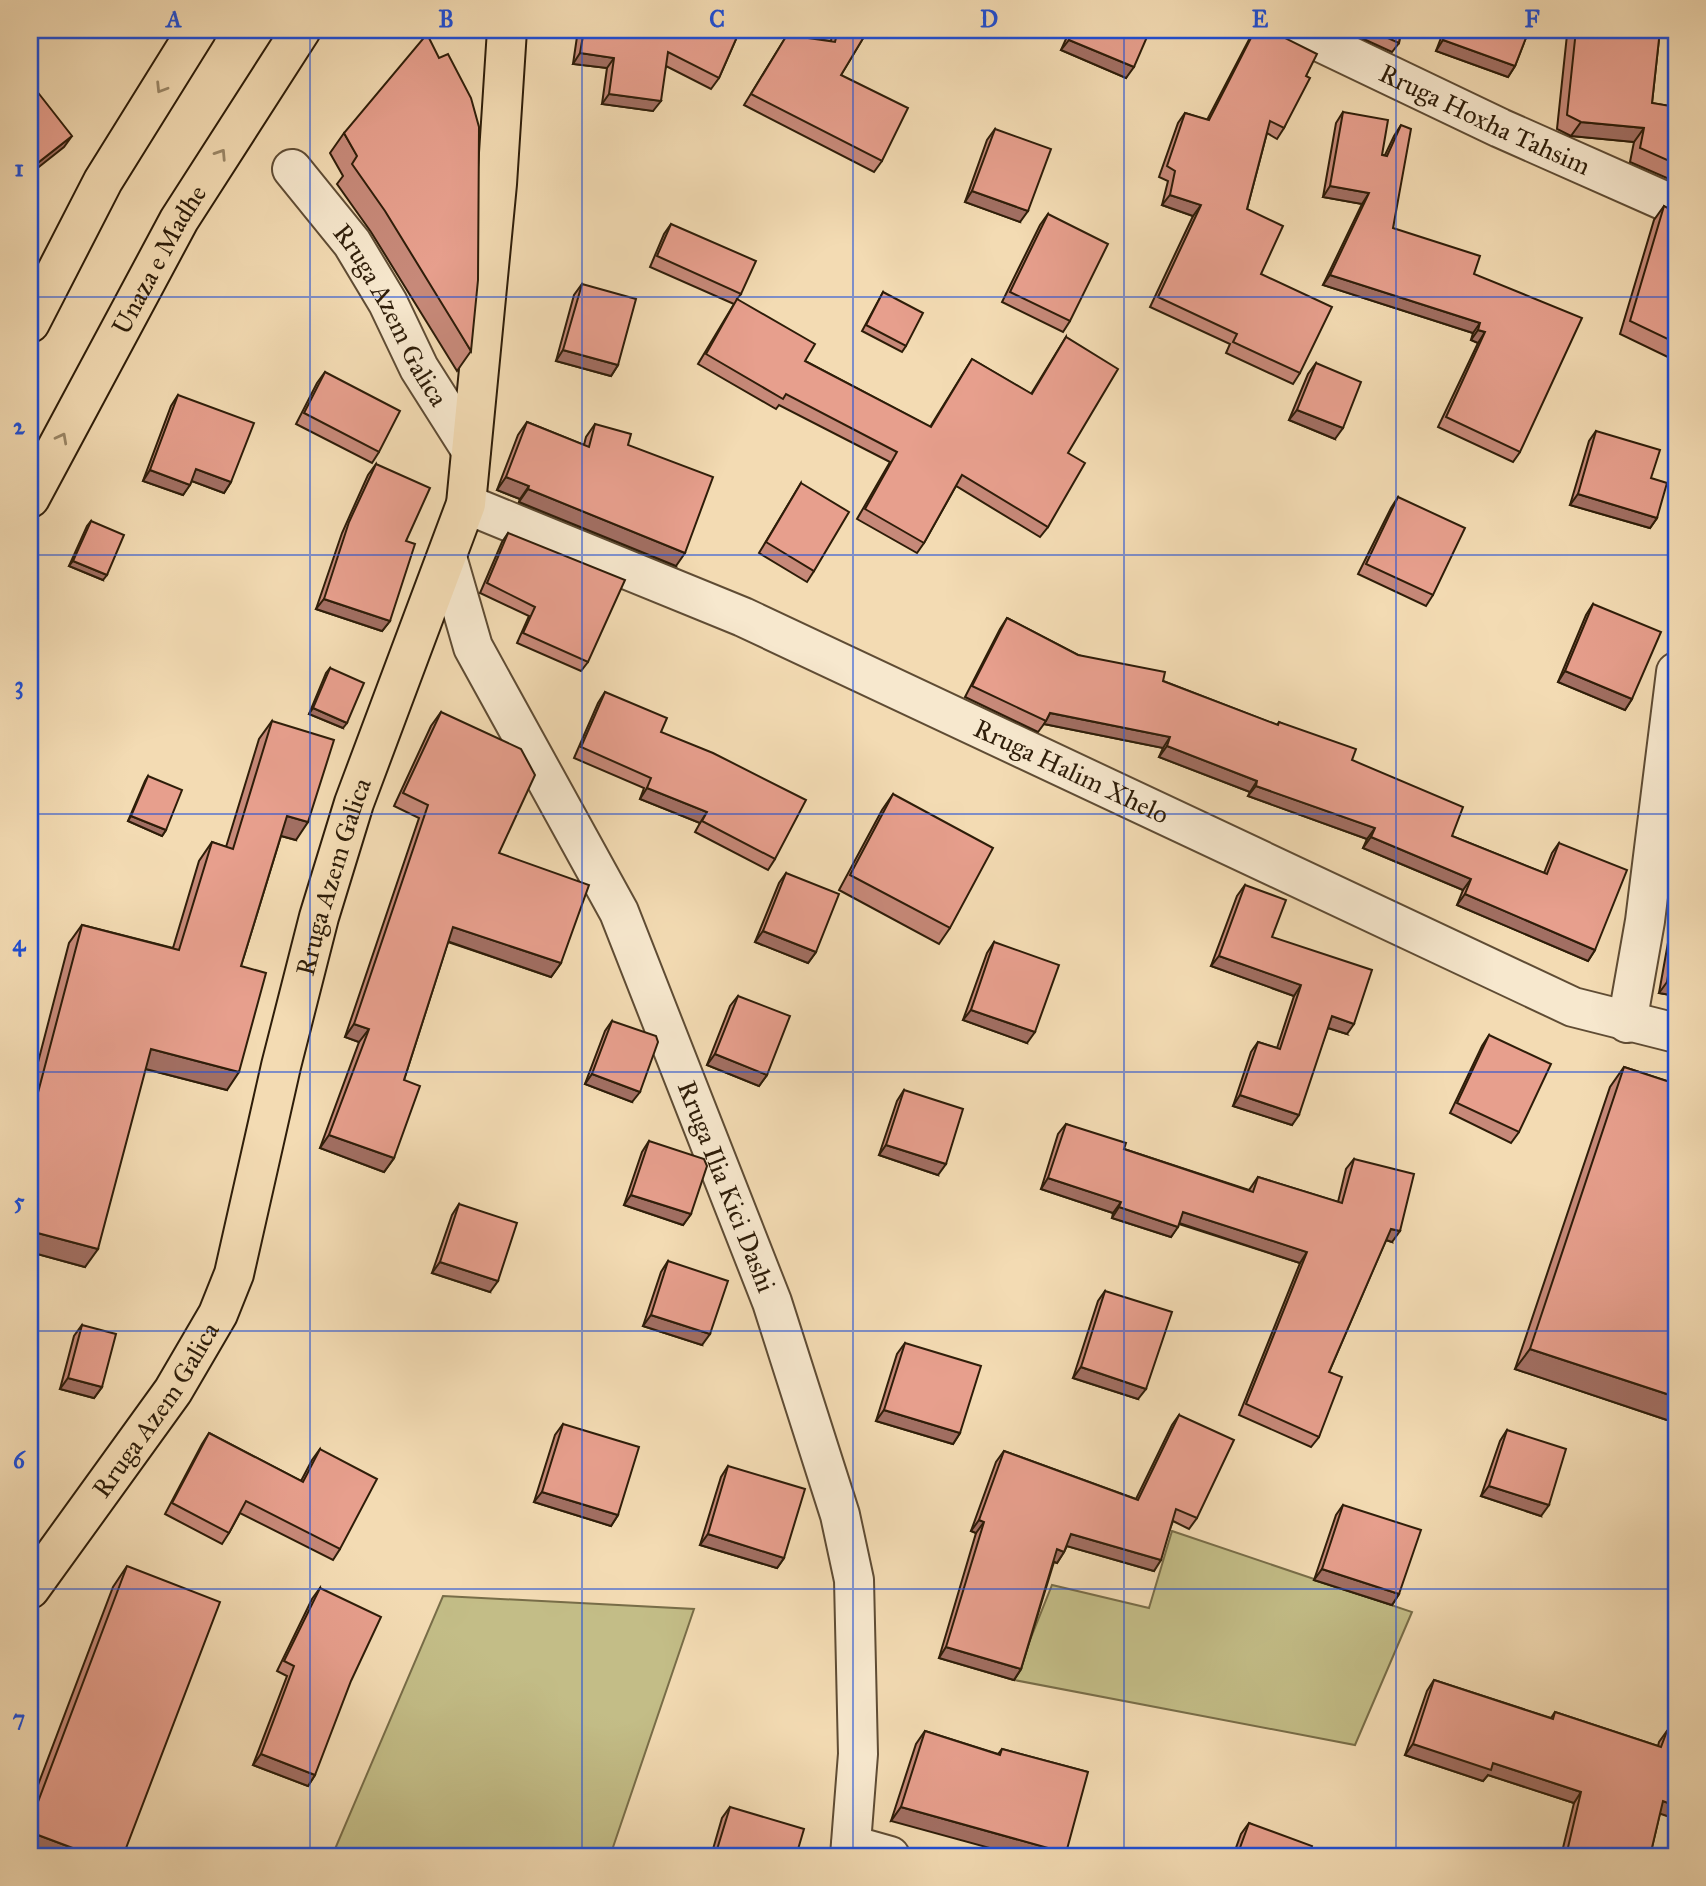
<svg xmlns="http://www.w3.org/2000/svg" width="1706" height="1886" viewBox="0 0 1706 1886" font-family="'IM FELL Great Primer',serif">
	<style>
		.green { fill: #c3bd87; stroke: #786d48; stroke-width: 2 }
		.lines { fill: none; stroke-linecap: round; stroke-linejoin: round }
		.minor-casing { stroke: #5f4c34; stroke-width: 42 }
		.major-casing { stroke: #2e1d09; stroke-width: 42 }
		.highway-casing { stroke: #2e1d09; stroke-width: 42 }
		.minor { stroke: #f7e8ce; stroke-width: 38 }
		.major { stroke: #f3dbb3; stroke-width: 38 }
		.highway { stroke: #f3dbb3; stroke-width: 38 }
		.wall { fill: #c78979; stroke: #2e1d09; stroke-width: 2 }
		.shaded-wall { fill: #a26f63; stroke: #2e1d09; stroke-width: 2 }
		.building { fill: #e79f8d; stroke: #2e1d09; stroke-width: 2 }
		.oneway { stroke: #9a8666 }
		.grid { fill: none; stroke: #1d4ed8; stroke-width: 2; stroke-opacity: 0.55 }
		.labels { text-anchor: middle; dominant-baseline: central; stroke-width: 5; stroke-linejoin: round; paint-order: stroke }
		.street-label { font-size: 26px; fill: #2e1d09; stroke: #f7e8ce }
		.neatline { fill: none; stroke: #1d4ed8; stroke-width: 2.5 }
		.grid-label { font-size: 23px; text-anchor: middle; font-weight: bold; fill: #1d4ed8 }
	</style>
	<rect width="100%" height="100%" fill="#f3dbb3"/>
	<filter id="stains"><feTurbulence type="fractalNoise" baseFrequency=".00286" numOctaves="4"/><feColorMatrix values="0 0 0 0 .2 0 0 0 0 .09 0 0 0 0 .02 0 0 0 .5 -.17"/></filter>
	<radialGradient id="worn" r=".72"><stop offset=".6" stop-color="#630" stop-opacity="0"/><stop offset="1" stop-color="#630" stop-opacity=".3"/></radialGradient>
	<g class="green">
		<polygon points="1172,1531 1412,1612 1355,1745 1014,1680 1052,1585 1149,1608"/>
		<polygon points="443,1596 694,1609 610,1856 332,1856"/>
	</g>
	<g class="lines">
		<defs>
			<g id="minor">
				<path id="s1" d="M1295 30 1500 128 1676 206"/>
				<path id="s2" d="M292 169 352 243 388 303 419 368 471 450"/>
				<path id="s3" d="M466 504 743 617 1573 1007 1676 1033"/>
				<path id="s4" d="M447 557 473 647 619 912 772 1302 840 1515 854 1580 858 1754 850 1856"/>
				<polyline points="1627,1023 1645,921 1676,672"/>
				<polyline points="851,1845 890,1856"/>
			</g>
			<g id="major">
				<path id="s5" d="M30 1589 173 1391 218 1314 234 1274 281 1066 319 917 354 803 466 504 497 184 507 30"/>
			</g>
			<g id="highway">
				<polyline points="30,323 103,181 197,30"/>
				<path id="s6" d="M30 498 179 220 301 30"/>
			</g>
		</defs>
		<use href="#minor" class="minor-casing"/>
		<use href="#major" class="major-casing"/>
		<use href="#highway" class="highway-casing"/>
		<use href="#minor" class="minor"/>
		<use href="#major" class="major"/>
		<use href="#highway" class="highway"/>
	</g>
	<g class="wall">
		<polygon points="578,30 740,30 719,78 711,89 666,66 653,111 602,104 607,68 573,64"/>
		<polygon points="817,30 868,30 841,75 882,161 874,172 744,105 787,35 831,41 832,35"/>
		<polygon points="1070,30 1150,30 1126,78 1061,50"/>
		<polygon points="1254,30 1269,30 1306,76 1284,128 1277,139 1267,133 1247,209 1261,274 1300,373 1293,384 1226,353 1230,344 1150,307 1193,216 1162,205 1168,181 1159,177 1178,123 1185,113 1207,120"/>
		<polygon points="1359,30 1401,30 1399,43 1392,52 1357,36"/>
		<polygon points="1444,30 1529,30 1515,66 1508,77 1436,51"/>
		<polygon points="1571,30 1660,30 1652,103 1676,107 1676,182 1630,162 1634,142 1571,136 1557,129 1567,35"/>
		<polygon points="1343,112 1382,155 1385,155 1394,136 1401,125 1393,228 1474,274 1520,452 1513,462 1438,427 1478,343 1471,340 1473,333 1323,285 1362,204 1323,197 1336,123"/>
		<polygon points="995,129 1020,222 965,202 987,140"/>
		<polygon points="344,133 471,351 457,371 371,232 337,184 343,176 330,153"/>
		<polygon points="1664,206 1676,213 1676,358 1674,360 1620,334 1654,220"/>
		<polygon points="1048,214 1070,321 1063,332 1002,302 1040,225"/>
		<polygon points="671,224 741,294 737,299 805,361 930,427 972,359 1031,394 1066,337 1068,453 1048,527 1040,537 956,486 924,543 917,553 857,519 890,462 779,405 776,409 698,364 734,304 650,267 664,234"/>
		<polygon points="582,284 618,365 611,376 556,361 574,295"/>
		<polygon points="883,292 906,346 902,352 862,331"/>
		<polygon points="1316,363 1335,439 1289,420 1308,374"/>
		<polygon points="325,372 379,452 372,463 296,424 317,383"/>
		<polygon points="178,395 231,482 224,493 192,481 183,495 143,481 171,406"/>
		<polygon points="527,422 584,445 586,437 595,424 628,445 676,566 519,502 520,499 497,490 518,435"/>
		<polygon points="1596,431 1651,478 1657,518 1650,528 1570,505 1589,441"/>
		<polygon points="376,464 390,621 382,631 316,609 342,533 368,475"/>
		<polygon points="801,483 814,571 807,582 759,553"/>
		<polygon points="1398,497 1433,595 1426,606 1358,574 1391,508"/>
		<polygon points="91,521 103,580 69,566 87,526"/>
		<polygon points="508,533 588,662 581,671 517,643 529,616 480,593 502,542"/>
		<polygon points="1593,604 1632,699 1625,710 1558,682 1586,615"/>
		<polygon points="1007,618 1078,655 1163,681 1277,725 1279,722 1352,760 1452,836 1544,873 1552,853 1559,843 1595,950 1588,961 1457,905 1463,890 1363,848 1367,839 1248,796 1250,792 1159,757 1163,748 1044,724 1038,732 965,697 1000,629"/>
		<polygon points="330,668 343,728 309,714 326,673"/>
		<polygon points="605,692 661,732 775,859 768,870 695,832 700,823 640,799 644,788 574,758 598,703"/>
		<polygon points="441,712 499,853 561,963 551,977 448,942 404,1080 394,1158 384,1172 320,1148 359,1042 345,1037 419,818 394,806 431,726"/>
		<polygon points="272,721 296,840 281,836 241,966 227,1090 145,1069 85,1267 30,1252 30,1093 69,943 82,925 173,948 199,861 212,842 226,847 259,739"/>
		<polygon points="148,776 166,830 162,836 128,821 145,781"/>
		<polygon points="893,794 950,928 939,944 839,890 882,810"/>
		<polygon points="786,873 816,952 808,963 755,942 779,883"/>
		<polygon points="1245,885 1272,937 1347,1034 1328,1028 1292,1125 1233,1106 1251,1052 1258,1042 1277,1048 1294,996 1211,966 1237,896"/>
		<polygon points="1676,898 1676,996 1659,993"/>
		<polygon points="994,942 1027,1043 963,1020 987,953"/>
		<polygon points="738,996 767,1075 759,1086 707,1065 730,1006"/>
		<polygon points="612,1021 632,1102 585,1084 605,1031"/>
		<polygon points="1489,1035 1519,1132 1511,1143 1450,1113 1482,1046"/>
		<polygon points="1624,1067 1676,1084 1676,1423 1515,1369 1610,1087"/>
		<polygon points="904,1090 938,1175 879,1155 897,1101"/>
		<polygon points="1066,1124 1124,1149 1249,1190 1258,1177 1338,1202 1346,1169 1354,1159 1392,1242 1386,1240 1329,1372 1319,1437 1311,1447 1239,1415 1300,1263 1179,1224 1171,1237 1112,1218 1113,1213 1041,1189 1058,1134"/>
		<polygon points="649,1141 691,1214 683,1225 624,1205 642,1152"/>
		<polygon points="459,1204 490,1292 432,1273 452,1215"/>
		<polygon points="668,1261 702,1345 643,1326 661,1272"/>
		<polygon points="1105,1291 1138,1399 1073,1378 1098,1301"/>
		<polygon points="82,1325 102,1387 94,1398 60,1389 74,1336"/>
		<polygon points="905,1343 960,1433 953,1444 876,1421 897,1354"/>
		<polygon points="1179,1415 1197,1518 1189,1529 1173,1521 1154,1571 1067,1546 1064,1552 1057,1563 1054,1562 1021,1669 1014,1680 939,1658 976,1533 971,1531 996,1462 1004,1451 1136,1499 1172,1425"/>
		<polygon points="563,1424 618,1515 611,1526 534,1502 555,1435"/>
		<polygon points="1507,1430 1541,1516 1481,1496 1500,1441"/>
		<polygon points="209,1433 301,1481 312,1460 320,1449 340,1549 333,1560 240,1513 229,1533 222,1544 165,1514 202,1444"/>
		<polygon points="728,1466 784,1558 777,1568 700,1545 721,1477"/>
		<polygon points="1343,1505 1399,1594 1392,1605 1314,1580 1336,1515"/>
		<polygon points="127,1566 30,1856 30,1806 113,1587"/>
		<polygon points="320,1588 315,1775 308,1786 253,1765 287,1676 277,1671 312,1599"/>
		<polygon points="1434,1680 1551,1718 1555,1712 1658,1746 1659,1742 1667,1731 1676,1734 1676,1819 1660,1813 1650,1856 1561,1856 1574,1803 1488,1775 1483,1781 1405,1755 1427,1691"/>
		<polygon points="925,1731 998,1754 1002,1749 1088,1772 891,1821 916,1744"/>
		<polygon points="730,1807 796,1856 711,1856 722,1818"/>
		<polygon points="1249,1823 1309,1856 1233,1856 1241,1834"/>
	</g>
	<g class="shaded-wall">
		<polygon points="817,30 836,30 832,35"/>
		<polygon points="1069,40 1134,67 1126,78 1061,50"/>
		<polygon points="1443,40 1515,66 1508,77 1436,51"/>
		<polygon points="580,53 614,58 607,68 573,64"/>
		<polygon points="609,94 661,101 653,111 602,104"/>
		<polygon points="1581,122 1644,128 1634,142 1571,136"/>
		<polygon points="72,136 64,147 30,174 30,169"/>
		<polygon points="1330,186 1369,193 1362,204 1323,197"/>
		<polygon points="972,191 1028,211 1020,222 965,202"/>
		<polygon points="1170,195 1201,205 1193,216 1162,205"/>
		<polygon points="1330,275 1480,323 1473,333 1323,285"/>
		<polygon points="1478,330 1485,332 1478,343 1471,340"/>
		<polygon points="563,350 618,365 611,376 556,361"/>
		<polygon points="1297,410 1343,428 1335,439 1289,420"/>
		<polygon points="196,469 231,482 224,493 189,480"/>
		<polygon points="150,470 190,485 183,495 143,481"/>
		<polygon points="506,477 529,486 520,499 497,490"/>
		<polygon points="528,489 685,553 676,566 519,502"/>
		<polygon points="1578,494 1657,518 1650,528 1570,505"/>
		<polygon points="73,561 107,575 103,580 69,566"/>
		<polygon points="324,599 390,621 382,631 316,609"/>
		<polygon points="1565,671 1632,699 1625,710 1558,682"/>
		<polygon points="313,708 347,723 343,728 309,714"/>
		<polygon points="1050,713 1170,737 1163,748 1044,724"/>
		<polygon points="1167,746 1257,781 1250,792 1159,757"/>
		<polygon points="1256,786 1375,828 1367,839 1248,796"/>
		<polygon points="647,788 707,812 700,823 640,799"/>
		<polygon points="131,816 166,830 162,836 128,821"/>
		<polygon points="287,816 308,822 296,840 274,834"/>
		<polygon points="1371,837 1471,879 1463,890 1363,848"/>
		<polygon points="1465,894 1595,950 1588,961 1457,905"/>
		<polygon points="453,927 561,963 551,977 444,940"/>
		<polygon points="763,931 816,952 808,963 755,942"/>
		<polygon points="1219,956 1301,985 1294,996 1211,966"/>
		<polygon points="1667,982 1676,984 1676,996 1659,993"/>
		<polygon points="971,1010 1035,1032 1027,1043 963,1020"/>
		<polygon points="1332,1016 1354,1024 1347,1034 1325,1027"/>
		<polygon points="354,1024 369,1029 359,1042 345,1037"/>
		<polygon points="151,1049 239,1072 227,1090 138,1067"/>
		<polygon points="715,1054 767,1075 759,1086 707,1065"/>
		<polygon points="592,1074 640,1092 632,1102 585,1084"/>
		<polygon points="1240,1095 1299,1115 1292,1125 1233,1106"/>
		<polygon points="329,1135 394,1158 384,1172 320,1148"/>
		<polygon points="886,1145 946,1164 938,1175 879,1155"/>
		<polygon points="1048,1178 1121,1202 1113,1213 1041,1189"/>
		<polygon points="631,1195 691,1214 683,1225 624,1205"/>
		<polygon points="1119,1207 1178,1227 1171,1237 1112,1218"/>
		<polygon points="1183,1212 1307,1252 1300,1263 1176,1222"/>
		<polygon points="1391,1229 1400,1231 1392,1242 1383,1239"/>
		<polygon points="30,1231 98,1249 85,1267 30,1252"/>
		<polygon points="440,1262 498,1281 490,1292 432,1273"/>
		<polygon points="651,1315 710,1334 702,1345 643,1326"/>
		<polygon points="1530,1349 1676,1397 1676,1423 1515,1369"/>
		<polygon points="1081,1367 1146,1389 1138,1399 1073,1378"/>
		<polygon points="68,1378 102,1387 94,1398 60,1389"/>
		<polygon points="884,1410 960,1433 953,1444 876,1421"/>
		<polygon points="1489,1486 1549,1505 1541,1516 1481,1496"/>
		<polygon points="542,1492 618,1515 611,1526 534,1502"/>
		<polygon points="979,1520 984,1522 976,1533 971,1531"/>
		<polygon points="708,1534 784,1558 777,1568 700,1545"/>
		<polygon points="1071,1534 1161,1560 1154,1571 1063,1545"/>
		<polygon points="1057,1549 1064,1552 1057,1563 1050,1560"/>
		<polygon points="1322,1569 1399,1594 1392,1605 1314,1580"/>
		<polygon points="946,1647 1021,1669 1014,1680 939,1658"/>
		<polygon points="1413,1744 1493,1763 1581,1792 1574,1803 1488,1775 1483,1781 1405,1755"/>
		<polygon points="261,1754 315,1775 308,1786 253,1765"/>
		<polygon points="1663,1801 1676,1806 1676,1819 1655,1812"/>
		<polygon points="901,1807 1066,1853 1063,1856 1019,1856 891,1821"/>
		<polygon points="30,1832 94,1856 30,1856"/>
	</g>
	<g class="building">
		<polygon points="584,30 740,30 719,78 668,52 661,101 609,94 614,58 580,53"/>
		<polygon points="838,30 868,30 841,75 908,108 882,161 751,94 787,35 835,42"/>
		<polygon points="1073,30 1150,30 1134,67 1069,40"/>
		<polygon points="1255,30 1269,30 1317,54 1306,76 1310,78 1284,128 1270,121 1247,209 1283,226 1261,274 1332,307 1300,373 1233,342 1237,334 1158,297 1201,205 1170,195 1175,171 1167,166 1185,113 1209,120"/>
		<polygon points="1370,30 1401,30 1399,43"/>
		<polygon points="1447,30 1529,30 1515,66 1443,40"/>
		<polygon points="1576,30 1660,30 1652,103 1676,107 1676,164 1640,148 1644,128 1581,122 1567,115"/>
		<polygon points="427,34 439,58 448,54 471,98 479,127 478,280 471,351 385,211 352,164 357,156 344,133"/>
		<polygon points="36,90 72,136 30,169 30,94"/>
		<polygon points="1343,112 1388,120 1382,155 1387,156 1401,125 1411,129 1393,228 1480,256 1474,274 1582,318 1520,452 1446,417 1485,332 1478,330 1480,323 1330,275 1369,193 1330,186"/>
		<polygon points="995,129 1051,149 1028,211 972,191"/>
		<polygon points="1664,206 1676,213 1676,343 1630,321"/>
		<polygon points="1048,214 1108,244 1070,321 1010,292"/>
		<polygon points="671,224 756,261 741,294 657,256"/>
		<polygon points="582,284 636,299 618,365 563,350"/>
		<polygon points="883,292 923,313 906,346 866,325"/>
		<polygon points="737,299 815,344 805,361 931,427 972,359 1032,394 1066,337 1118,369 1068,453 1085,463 1048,527 962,475 924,543 865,509 897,452 786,394 783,399 706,354"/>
		<polygon points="1316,363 1361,382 1343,428 1297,410"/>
		<polygon points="325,372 400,411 379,452 304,413"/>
		<polygon points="178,395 254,423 231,482 196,469 190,485 150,470"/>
		<polygon points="527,422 589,447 595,424 631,434 628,445 713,477 685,553 528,489 529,486 506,477"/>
		<polygon points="1596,431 1660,450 1651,478 1667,483 1657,518 1578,494"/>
		<polygon points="376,464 430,488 406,541 415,544 390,621 324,599 349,522"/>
		<polygon points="801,483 849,512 814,571 766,542"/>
		<polygon points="1398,497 1465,528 1433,595 1366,564"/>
		<polygon points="91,521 124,535 107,575 73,561"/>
		<polygon points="508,533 625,580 588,662 523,633 535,607 487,583"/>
		<polygon points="1593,604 1661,632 1632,699 1565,671"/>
		<polygon points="1007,618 1078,655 1165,672 1163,681 1278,725 1279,722 1356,749 1352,760 1463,807 1452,836 1547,874 1559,843 1627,870 1595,950 1465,894 1471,879 1371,837 1375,828 1256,786 1257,781 1167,746 1170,737 1050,713 1046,721 972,686"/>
		<polygon points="330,668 364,683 347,723 313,708"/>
		<polygon points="605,692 667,718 661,732 713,753 806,800 775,859 702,821 707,812 647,788 651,778 581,747"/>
		<polygon points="441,712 521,749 535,775 499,853 589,885 561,963 453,927 404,1080 420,1086 394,1158 329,1135 369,1029 354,1024 428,805 403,793"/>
		<polygon points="272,721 334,740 308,822 287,816 241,966 266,973 239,1072 151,1049 98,1249 30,1231 30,1123 82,925 179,950 212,842 233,849"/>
		<polygon points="148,776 182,790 166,830 131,816"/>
		<polygon points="893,794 993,848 950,928 850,875"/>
		<polygon points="786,873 839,894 816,952 763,931"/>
		<polygon points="1245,885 1286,900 1272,937 1372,970 1354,1024 1332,1016 1299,1115 1240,1095 1258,1042 1280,1049 1301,985 1219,956"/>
		<polygon points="1676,929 1676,984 1667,982"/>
		<polygon points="994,942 1059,965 1035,1032 971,1010"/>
		<polygon points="738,996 790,1016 767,1075 715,1054"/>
		<polygon points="612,1021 656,1036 658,1042 640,1092 592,1074"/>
		<polygon points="1489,1035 1551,1064 1519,1132 1457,1103"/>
		<polygon points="1624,1067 1676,1084 1676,1397 1530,1349"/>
		<polygon points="904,1090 963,1109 946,1164 886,1145"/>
		<polygon points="1066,1124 1126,1143 1124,1149 1253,1192 1258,1177 1342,1203 1354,1159 1414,1174 1400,1231 1391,1229 1329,1372 1342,1377 1319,1437 1246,1404 1307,1252 1183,1212 1178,1227 1119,1207 1121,1202 1048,1178"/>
		<polygon points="649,1141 704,1159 707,1166 691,1214 631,1195"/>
		<polygon points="459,1204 517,1223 498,1281 440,1262"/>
		<polygon points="668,1261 728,1281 710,1334 651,1315"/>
		<polygon points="1105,1291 1172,1312 1146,1389 1081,1367"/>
		<polygon points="82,1325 116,1334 102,1387 68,1378"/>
		<polygon points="905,1343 981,1366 960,1433 884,1410"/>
		<polygon points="1179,1415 1234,1440 1197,1518 1176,1509 1161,1560 1071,1534 1064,1552 1057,1549 1021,1669 946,1647 984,1522 979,1520 1004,1451 1138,1500"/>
		<polygon points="563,1424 639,1447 618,1515 542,1492"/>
		<polygon points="1507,1430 1566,1449 1549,1505 1489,1486"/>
		<polygon points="209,1433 303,1482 320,1449 377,1479 340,1549 246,1501 229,1533 172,1503"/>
		<polygon points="728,1466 805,1489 784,1558 708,1534"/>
		<polygon points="1343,1505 1421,1530 1399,1594 1322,1569"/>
		<polygon points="127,1566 220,1602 123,1856 94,1856 30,1832 30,1823"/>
		<polygon points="320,1588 381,1617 351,1681 315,1775 261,1754 294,1666 284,1661"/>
		<polygon points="1434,1680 1553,1719 1555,1712 1661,1747 1667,1731 1676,1734 1676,1806 1663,1801 1650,1856 1566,1856 1581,1792 1493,1763 1491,1770 1413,1744"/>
		<polygon points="925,1731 1000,1755 1002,1749 1088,1772 1066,1853 901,1807"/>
		<polygon points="730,1807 804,1829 796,1856 715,1856"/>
		<polygon points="1249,1823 1312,1846 1309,1856 1237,1856"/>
	</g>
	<defs><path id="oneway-chevron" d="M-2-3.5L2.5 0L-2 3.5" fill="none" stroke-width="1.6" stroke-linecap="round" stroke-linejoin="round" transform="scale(1.75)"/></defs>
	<g class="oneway">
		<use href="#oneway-chevron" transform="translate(161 88) rotate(122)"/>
		<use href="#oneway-chevron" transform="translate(221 154) rotate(-57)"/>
		<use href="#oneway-chevron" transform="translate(62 438) rotate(-62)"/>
	</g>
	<path class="grid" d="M310 30V1856M582 30V1856M853 30V1856M1124 30V1856M1396 30V1856M30 297H1676M30 555H1676M30 814H1676M30 1072H1676M30 1331H1676M30 1589H1676"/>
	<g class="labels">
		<g class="street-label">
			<text stroke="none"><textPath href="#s1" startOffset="210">Rruga Hoxha Tahsim</textPath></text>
			<text stroke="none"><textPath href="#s6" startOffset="271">Unaza e Madhe</textPath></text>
			<text stroke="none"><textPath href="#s2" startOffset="177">Rruga Azem Galica</textPath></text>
			<text stroke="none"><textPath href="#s3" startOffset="662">Rruga Halim Xhelo</textPath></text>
			<text stroke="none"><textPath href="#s5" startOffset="786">Rruga Azem Galica</textPath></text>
			<text stroke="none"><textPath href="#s4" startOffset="691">Rruga Ilia Kici Dashi</textPath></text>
			<text stroke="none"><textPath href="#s5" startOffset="219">Rruga Azem Galica</textPath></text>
		</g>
	</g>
	<rect width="1706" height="1886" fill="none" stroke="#f3dbb3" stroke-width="77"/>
	<rect x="38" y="38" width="1630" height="1810" class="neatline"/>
	<g class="grid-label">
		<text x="174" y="27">A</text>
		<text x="446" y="27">B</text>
		<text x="717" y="27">C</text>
		<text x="989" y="27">D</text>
		<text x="1260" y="27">E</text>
		<text x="1532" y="27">F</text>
		<text x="19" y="176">1</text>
		<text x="19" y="434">2</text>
		<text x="19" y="693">3</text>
		<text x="19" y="951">4</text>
		<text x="19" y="1209">5</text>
		<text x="19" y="1468">6</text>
		<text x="19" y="1726">7</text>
	</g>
	<rect width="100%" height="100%" filter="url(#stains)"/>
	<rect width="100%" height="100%" fill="url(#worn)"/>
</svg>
